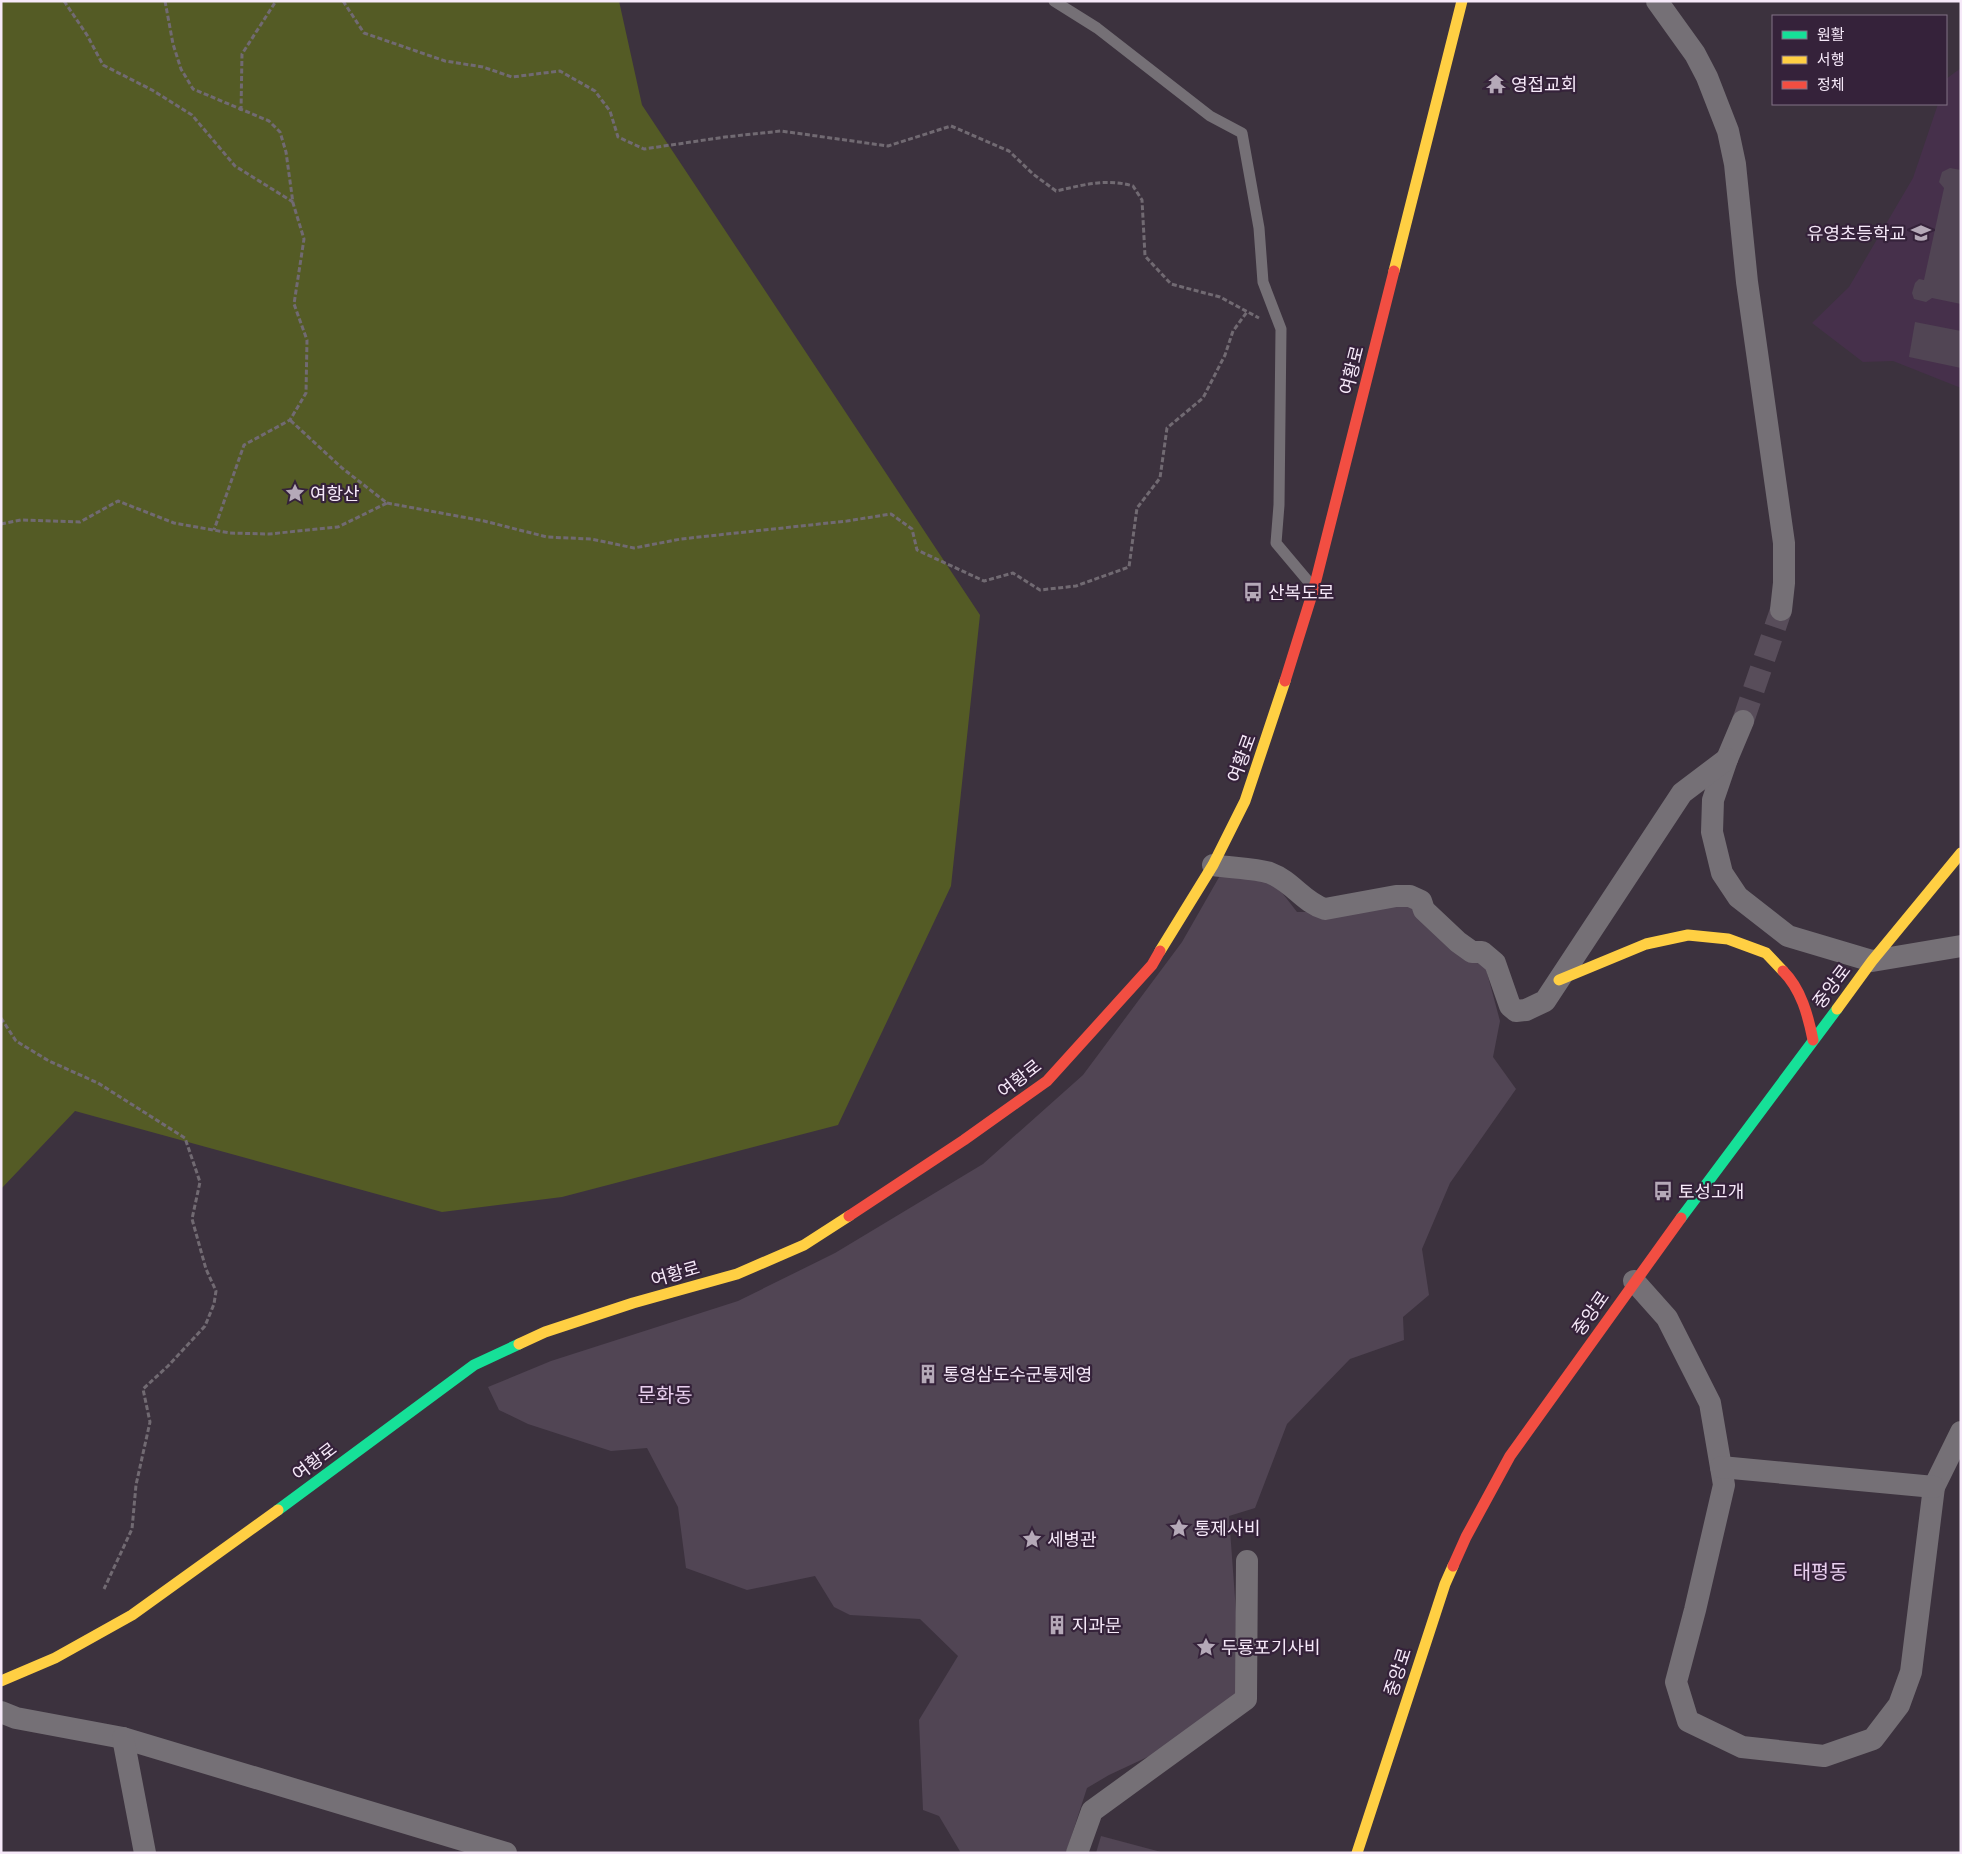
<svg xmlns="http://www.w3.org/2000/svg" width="1962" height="1854" viewBox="0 0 1962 1854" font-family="'Open Sans','Noto Sans KR',sans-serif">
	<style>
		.built { fill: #46304b }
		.forest { fill: #545b25 }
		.building { fill: #514554 }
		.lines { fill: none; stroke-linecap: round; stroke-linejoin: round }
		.street-tunnel { stroke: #584d5a; stroke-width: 22; stroke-dasharray: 22 11; stroke-linecap: butt }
		.path { stroke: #716a72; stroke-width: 3; stroke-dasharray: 5 2.5; stroke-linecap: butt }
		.lane { stroke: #757076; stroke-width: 11 }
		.street { stroke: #757076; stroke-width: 22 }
		.fast { stroke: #16e098; stroke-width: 11 }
		.slow { stroke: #ffcf43; stroke-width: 11 }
		.jam { stroke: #f24e42; stroke-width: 11 }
		.labels { text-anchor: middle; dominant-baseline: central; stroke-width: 4.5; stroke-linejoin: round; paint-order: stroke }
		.poi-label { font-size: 18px; fill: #f6e9f9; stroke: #35223a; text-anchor: start }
		.street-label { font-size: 18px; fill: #f6e9f9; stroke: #35223a }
		.quarter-label { font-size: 20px; fill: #e8cfee; stroke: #35223a }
	</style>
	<rect width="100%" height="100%" fill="#3c323e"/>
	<polygon class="built" points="1961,68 1961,388 1893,361 1863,362 1812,323 1849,287 1913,178 1938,104 1946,104 1946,79"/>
	<polygon class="forest" points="1,1 619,1 642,105 980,615 951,886 838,1125 562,1197 442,1212 75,1111 1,1189"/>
	<g class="building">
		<polygon points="1950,168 1961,170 1961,304 1932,298 1926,302 1914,299 1912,293 1915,283 1919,279 1924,280 1944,188 1939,182 1942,172"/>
		<polygon points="1915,322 1961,331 1961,368 1909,357"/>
		<polygon points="1222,872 1273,881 1297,912 1329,912 1408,900 1482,954 1500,1021 1493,1057 1516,1089 1450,1183 1422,1249 1429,1295 1403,1317 1404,1340 1350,1359 1287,1424 1255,1508 1229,1516 1241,1680 1233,1704 1184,1740 1109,1775 1087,1788 1066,1853 961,1853 939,1816 923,1810 919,1720 958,1656 920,1619 850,1615 834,1607 815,1576 747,1590 686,1568 678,1507 647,1448 611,1451 528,1424 499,1410 488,1387 551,1361 738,1301 835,1253 983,1164 1083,1075 1182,942"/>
		<polygon points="1101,1836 1161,1852 1161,1853 1096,1853"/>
	</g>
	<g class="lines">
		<polyline class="street-tunnel" points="1743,721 1781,610"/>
		<g class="path">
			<polyline points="64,1 87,35 103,65 152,90 192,115 235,166 293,202"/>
			<polyline points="165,1 173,44 181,69 193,89 269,121 280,132 286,152 293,203 304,239 294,304 307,340 306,393 290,420 244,445 214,530"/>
			<path d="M343 1 364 33 445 61 483 67 512 77 560 71 595 91 610 111 618 137 644 149 725 137 781 131 888 146 951 126 1009 151 1033 174 1056 191C1084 185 1105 178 1133 186L1142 200 1145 256 1171 284 1220 297 1259 318"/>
			<polyline points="241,111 242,54 276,1"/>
			<polyline points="387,503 484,521 547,537 591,539 634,548 681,539 847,521 891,514 912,529 917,550 984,581 1013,573 1040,590 1076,586 1129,567 1137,508 1160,478 1167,428 1203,398 1225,355 1233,331 1247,312"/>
			<polyline points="1,524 21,520 80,522 118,501 174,523 230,533 269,534 338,527 387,503 342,468 290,420"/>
			<polyline points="1,1018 16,1041 49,1061 98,1083 185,1138 200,1182 192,1219 206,1269 216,1291 214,1304 205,1326 168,1366 143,1389 150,1422 136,1485 132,1529 104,1589"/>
		</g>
		<polyline class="lane" points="1054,1 1097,28 1210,116 1242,133 1259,228 1263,282 1281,329 1279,505 1276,543 1313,587"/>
		<g class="street">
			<polyline points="1657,1 1695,54 1707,77 1728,131 1735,164 1747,282 1784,543 1784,583 1781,610"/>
			<polyline points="1743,721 1727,759 1713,800 1712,832 1722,873 1738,897 1788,936 1872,961 1961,946"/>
			<path d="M1213 865C1229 868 1256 868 1270 873 1292 881 1304 903 1325 909L1396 896H1410L1421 901 1424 910 1458 942 1472 952H1482L1495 963 1510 1006 1516 1011 1526 1010 1545 1001 1682 793 1727 759"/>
			<polyline points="1634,1281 1667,1318 1710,1403 1724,1485 1695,1610 1676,1682 1688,1721 1742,1747 1824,1756 1873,1739 1899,1705 1911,1672 1934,1487 1961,1432"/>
			<polyline points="1721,1467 1934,1487"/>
			<polyline points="1,1712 16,1718 123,1738 506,1853"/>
			<polyline points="123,1738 145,1853"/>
			<polyline points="1077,1853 1092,1811 1246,1699 1247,1561"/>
		</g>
		<g class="fast">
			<polyline points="1681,1218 1837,1009"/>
			<polyline points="278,1510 474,1365 519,1344"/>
		</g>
		<g class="slow">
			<polyline points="1394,271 1462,1"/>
			<polyline points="1160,951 1213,865 1245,801 1285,681"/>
			<polyline points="1559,980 1646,944 1688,935 1728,939 1766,953 1783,971"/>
			<polyline points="1837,1009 1872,961 1961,853"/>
			<polyline points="519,1344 545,1332 633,1303 737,1274 804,1245 849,1216"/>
			<polyline points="1,1681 55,1658 132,1615 278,1510"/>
			<polyline points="1357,1853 1445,1584 1453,1566"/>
		</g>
		<g class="jam">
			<polyline points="1285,681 1314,588 1394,271"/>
			<path d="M1783 971C1801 989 1808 1015 1813 1040"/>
			<polyline points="849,1216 964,1140 1047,1081 1152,965 1160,951"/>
			<polyline points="1453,1566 1466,1537 1510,1456 1681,1218"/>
		</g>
	</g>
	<defs>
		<symbol id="temple-bare" viewBox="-9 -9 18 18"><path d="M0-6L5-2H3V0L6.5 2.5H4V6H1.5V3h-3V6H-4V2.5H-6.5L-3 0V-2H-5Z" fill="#b5a9b8" stroke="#35223a" stroke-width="2.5" paint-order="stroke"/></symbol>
		<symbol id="school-bare" viewBox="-9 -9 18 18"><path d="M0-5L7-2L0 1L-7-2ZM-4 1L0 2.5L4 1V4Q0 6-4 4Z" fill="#b5a9b8" stroke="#35223a" stroke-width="2.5" paint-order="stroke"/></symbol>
		<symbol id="sight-bare" viewBox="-9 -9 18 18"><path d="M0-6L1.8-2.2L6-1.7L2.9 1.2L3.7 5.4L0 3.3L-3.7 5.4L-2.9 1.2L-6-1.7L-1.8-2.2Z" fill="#b5a9b8" stroke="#35223a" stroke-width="2.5" paint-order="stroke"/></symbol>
		<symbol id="bus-bare" viewBox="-9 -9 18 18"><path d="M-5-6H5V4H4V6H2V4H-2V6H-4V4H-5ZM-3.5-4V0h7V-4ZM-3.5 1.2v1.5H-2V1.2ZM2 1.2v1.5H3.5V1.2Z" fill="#b5a9b8" stroke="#35223a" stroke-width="2.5" paint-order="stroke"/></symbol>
		<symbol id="building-bare" viewBox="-9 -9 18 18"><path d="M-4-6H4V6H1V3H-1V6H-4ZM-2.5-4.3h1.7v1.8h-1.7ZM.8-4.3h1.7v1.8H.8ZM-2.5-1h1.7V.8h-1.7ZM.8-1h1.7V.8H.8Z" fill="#b5a9b8" stroke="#35223a" stroke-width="2.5" paint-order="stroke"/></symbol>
	</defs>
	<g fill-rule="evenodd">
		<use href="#temple-bare" x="1482" y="70" width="28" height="28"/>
		<use href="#school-bare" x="1907" y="219" width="28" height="28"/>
		<use href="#sight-bare" x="281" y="479" width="28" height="28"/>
		<use href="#bus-bare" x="1239" y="578" width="28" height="28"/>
		<use href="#bus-bare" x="1649" y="1177" width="28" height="28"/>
		<use href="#building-bare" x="914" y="1360" width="28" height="28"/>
		<use href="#sight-bare" x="1165" y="1514" width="28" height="28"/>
		<use href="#sight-bare" x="1018" y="1525" width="28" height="28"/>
		<use href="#building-bare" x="1043" y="1611" width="28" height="28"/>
		<use href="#sight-bare" x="1192" y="1633" width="28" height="28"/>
	</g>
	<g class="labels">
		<g class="poi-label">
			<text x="1511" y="84">영접교회</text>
			<text x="1906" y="233" text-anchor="end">유영초등학교</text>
			<text x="310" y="493">여항산</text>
			<text x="1268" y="592">산복도로</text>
			<text x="1678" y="1191">토성고개</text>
			<text x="943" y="1374">통영삼도수군통제영</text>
			<text x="1194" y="1528">통제사비</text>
			<text x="1047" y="1539">세병관</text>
			<text x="1072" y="1625">지과문</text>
			<text x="1221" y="1647">두룡포기사비</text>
		</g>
		<g class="street-label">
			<text transform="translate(1351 370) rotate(-76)">여황로</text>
			<text transform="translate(1241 758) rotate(-70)">여황로</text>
			<text transform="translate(1831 986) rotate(-53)">중앙로</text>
			<text transform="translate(1019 1078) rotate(-38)">여황로</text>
			<text transform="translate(675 1273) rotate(-16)">여황로</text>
			<text transform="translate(1590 1313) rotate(-55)">중앙로</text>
			<text transform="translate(314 1461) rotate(-37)">여황로</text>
			<text transform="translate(1397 1672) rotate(-72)">중앙로</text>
		</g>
		<g class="quarter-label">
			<text x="665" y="1394">문화동</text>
			<text x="1820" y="1571">태평동</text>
		</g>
	</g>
	<rect width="1962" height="1854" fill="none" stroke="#f6e9f9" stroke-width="5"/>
	<rect x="1772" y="15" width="175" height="90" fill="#35223a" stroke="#827286"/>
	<rect x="1782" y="31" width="25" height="8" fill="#16e098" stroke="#827286"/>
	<text x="1817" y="40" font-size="15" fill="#f6e9f9">원활</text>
	<rect x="1782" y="56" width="25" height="8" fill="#ffcf43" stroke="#827286"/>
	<text x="1817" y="65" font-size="15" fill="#f6e9f9">서행</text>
	<rect x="1782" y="81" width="25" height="8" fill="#f24e42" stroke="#827286"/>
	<text x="1817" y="90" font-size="15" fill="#f6e9f9">정체</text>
</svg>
